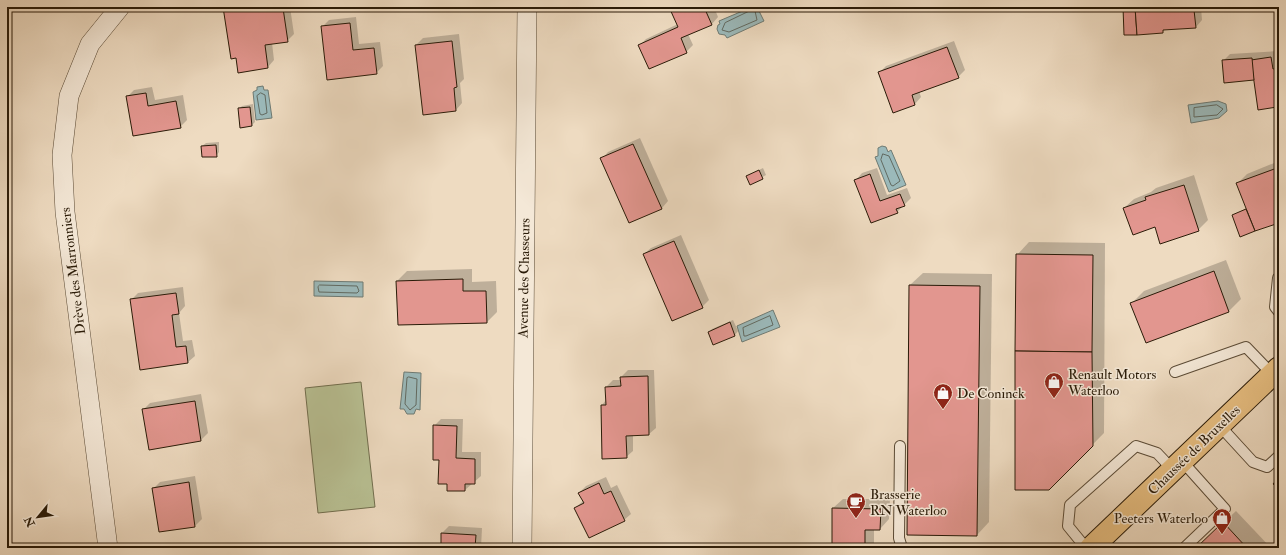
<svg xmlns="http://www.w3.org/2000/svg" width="1286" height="555" viewBox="0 0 1286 555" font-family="'IM FELL Double Pica',serif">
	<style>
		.green { fill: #b8c093; stroke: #716e4e }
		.water { fill: #9bb9ba; stroke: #6e7a73 }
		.shadow { fill: #0003 }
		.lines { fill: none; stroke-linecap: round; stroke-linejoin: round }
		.shore { stroke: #626a61; stroke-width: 1 }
		.building { fill: #e2968f; stroke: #2a1b08 }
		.lane-casing { stroke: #5b4b36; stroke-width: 12 }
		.street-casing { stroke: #5b4b36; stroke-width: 20 }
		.primary-casing { stroke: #2a1b08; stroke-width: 24 }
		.lane { stroke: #f4e8d7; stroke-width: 10 }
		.street { stroke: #f4e8d7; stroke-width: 19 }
		.primary { stroke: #e7be80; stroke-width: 22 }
		.labels { text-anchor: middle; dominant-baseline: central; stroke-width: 3; stroke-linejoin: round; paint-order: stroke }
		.street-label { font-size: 14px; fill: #2a1b08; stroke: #f4e8d7 }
		.poi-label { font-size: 14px; fill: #2a1b08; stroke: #f4e8d7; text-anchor: start }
	</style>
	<rect width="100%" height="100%" fill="#eedbc1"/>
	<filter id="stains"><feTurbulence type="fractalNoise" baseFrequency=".005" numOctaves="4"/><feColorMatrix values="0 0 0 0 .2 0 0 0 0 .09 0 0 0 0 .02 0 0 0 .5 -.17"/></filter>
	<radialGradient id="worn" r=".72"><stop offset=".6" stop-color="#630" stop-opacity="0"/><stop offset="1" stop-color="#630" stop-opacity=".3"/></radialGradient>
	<polygon class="green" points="361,382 375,507 318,513 305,388"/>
	<g class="water">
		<polygon points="752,7 757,7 764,21 727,38 725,35 719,34 717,29 718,25 720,24 719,21"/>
		<polygon points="263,86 264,90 268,90 272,118 256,120 253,92 257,90 257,87"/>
		<polygon points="1218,101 1226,104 1227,111 1219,118 1191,123 1188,105"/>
		<polygon points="882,146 886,147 888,152 891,150 906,185 889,192 875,157 878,156 878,148"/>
		<polygon points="314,281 363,282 363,297 314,296"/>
		<polygon points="773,310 780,327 742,342 737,326"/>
		<polygon points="404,372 421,373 420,410 416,409 414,414 407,414 404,409 400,409"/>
	</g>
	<g class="shadow">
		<polygon points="224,7 290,7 294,34 287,41 272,43 274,60 268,67 237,57"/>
		<polygon points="670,7 714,7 718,17 712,24 688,34 693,45 686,52 639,46 646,39 678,24"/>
		<polygon points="1124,7 1201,7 1202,20 1196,27 1166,29 1162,32"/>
		<polygon points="356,17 359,44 380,42 383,66 376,73 322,27 329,20"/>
		<polygon points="459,34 464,79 460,83 462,103 456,110 416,45 423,38"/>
		<polygon points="954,41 965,70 958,77 919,91 921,97 915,104 879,73 886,66"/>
		<polygon points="1278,51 1279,103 1276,106 1255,79 1223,61 1230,54"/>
		<polygon points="152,87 155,100 183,95 187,120 180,127 127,97 134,90"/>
		<polygon points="253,104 255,122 252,125 241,127 239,109 242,106"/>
		<polygon points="640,138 668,201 662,208 630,222 602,159 608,152"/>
		<polygon points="219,142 219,152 216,156 202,146 206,143"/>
		<polygon points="1279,161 1279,221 1241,235 1233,215 1247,208 1237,184 1247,174"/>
		<polygon points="763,168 766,175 751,183 747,176"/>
		<polygon points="877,168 887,195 907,188 911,198 897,212 872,222 856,180 862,173"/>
		<polygon points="1194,175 1208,220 1198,230 1124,208 1134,199 1151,192 1156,188"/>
		<polygon points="681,235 709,300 702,307 644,254 651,248"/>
		<polygon points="1029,242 1105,243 1104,433 1049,489 1017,255"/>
		<polygon points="1226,260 1241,299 1229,311 1146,342 1132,303 1144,291"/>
		<polygon points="472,269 472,282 496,281 497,312 487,322 399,324 397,281 407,271"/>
		<polygon points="923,273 992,274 989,522 977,535 910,285"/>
		<polygon points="183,287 185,306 179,313 183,341 192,340 195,356 188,362 131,300 138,293"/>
		<polygon points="733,320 738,331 735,335 714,344 709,332 712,329"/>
		<polygon points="628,370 654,370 656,428 649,434 633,435 633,451 626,457 602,405 606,400 606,387 613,380 621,380 621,377"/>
		<polygon points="201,394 208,433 201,440 143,410 150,403"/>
		<polygon points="441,419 463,419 462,452 481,452 481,476 465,490 448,484 440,459 434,426"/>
		<polygon points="195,476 202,519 195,526 160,531 153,489 160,482"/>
		<polygon points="606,477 611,488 617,485 631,514 624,520 575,508 583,501 579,493 586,486"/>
		<polygon points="843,499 890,499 889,519 880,529 874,529 874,548 833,548 833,508"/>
		<polygon points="1236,511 1271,548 1197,548"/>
		<polygon points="449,526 482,528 481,548 442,548 442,533"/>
	</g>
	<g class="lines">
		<g class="shore">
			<polygon points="752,10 755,11 757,20 729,32 722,30 725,23"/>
			<polygon points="261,93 265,95 267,113 262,115 260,114 257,96"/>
			<polygon points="1217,105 1223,109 1217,115 1194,117 1194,108"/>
			<polygon points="883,154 889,156 900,181 893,186 891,185 881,160"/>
			<polygon points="320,285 357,286 359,291 357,293 319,292 318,287"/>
			<polygon points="770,316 773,325 746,336 744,336 743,328"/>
			<polygon points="409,377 417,379 416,405 410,410 405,404 407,378"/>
		</g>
	</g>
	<g class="building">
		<polygon points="223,7 269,7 270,10 283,8 288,42 265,45 268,68 238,73 236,58 231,59"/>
		<polygon points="669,7 704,7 712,25 681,38 687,53 649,69 638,45 678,27"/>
		<polygon points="1123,7 1135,7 1137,35 1124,35"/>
		<polygon points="1135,7 1191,7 1191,10 1194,10 1196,28 1163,30 1163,33 1137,35"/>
		<rect x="1191" y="7" width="7" height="3"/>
		<polygon points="350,23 353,50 374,48 377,74 327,80 321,26"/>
		<polygon points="452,41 457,87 454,88 456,111 423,115 415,45"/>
		<polygon points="947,47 959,78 912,95 915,105 893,113 878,72"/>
		<polygon points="1271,57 1273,69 1279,68 1279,102 1276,102 1277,107 1258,110 1251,60"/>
		<polygon points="1252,58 1254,80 1224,83 1222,60"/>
		<polygon points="146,93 148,106 176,101 181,128 133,136 126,96"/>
		<polygon points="250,107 252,126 240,128 238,108"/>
		<polygon points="633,144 662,209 629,223 600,158"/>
		<polygon points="216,145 217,157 202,157 201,146"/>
		<polygon points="1277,168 1279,172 1279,223 1255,231 1236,183"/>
		<polygon points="759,170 763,179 750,185 746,176"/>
		<polygon points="870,174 880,201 900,194 905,206 896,209 898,213 871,223 854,180"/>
		<polygon points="1184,185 1199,231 1160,244 1155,227 1133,235 1123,208 1146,200 1145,197"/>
		<polygon points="1246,209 1255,231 1240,237 1232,215"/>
		<polygon points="674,241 703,308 672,321 643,254"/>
		<polygon points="1016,254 1093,255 1092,352 1015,351"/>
		<polygon points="1214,271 1229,312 1146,343 1130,303"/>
		<polygon points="463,279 463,291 486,291 487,323 398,325 396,281"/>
		<polygon points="909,285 980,286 977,536 907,535"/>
		<polygon points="176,293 179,314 172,315 176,347 186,346 188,363 140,370 130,299"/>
		<polygon points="730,322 735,336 713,345 708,332"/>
		<polygon points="1015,351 1092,352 1093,446 1049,490 1015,490"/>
		<polygon points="648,376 649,435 626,436 627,458 602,459 601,405 606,405 605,387 621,386 620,377"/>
		<polygon points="195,401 201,441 149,450 142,409"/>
		<polygon points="433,425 457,426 456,458 475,459 475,484 465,484 465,491 447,491 447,484 438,484 439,460 433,460"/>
		<polygon points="1279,477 1279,488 1273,484"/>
		<polygon points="189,482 195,527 159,532 152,488"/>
		<polygon points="599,483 604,494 611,491 625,521 589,538 574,508 584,503 578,493"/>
		<polygon points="832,508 881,509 880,530 865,530 865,548 832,548"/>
		<polygon points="1223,522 1247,548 1196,548"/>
		<polygon points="441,533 476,535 475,548 441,548"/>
	</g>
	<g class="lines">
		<defs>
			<g id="lane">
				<polyline points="1278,278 1275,307 1279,312"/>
				<polyline points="1175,372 1246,347 1273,375"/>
				<polyline points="1220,426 1253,462 1267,467 1279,456"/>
				<polyline points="900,446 899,538 902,548"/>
				<polyline points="1182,461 1225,509 1184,548"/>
				<polyline points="1086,548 1068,526 1070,505 1136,446 1157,453 1173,470"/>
			</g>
			<g id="street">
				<polyline points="108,548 65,212 62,155 69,96 90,44 120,7"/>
				<polyline points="522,548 527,7"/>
			</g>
			<polyline id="primary" points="1091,548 1279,368"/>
		</defs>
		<use href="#lane" class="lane-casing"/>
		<use href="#street" class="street-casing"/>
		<use href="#primary" class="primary-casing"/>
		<use href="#lane" class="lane"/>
		<use href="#street" class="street"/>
		<use href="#primary" class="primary"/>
	</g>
	<defs>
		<symbol id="shop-pin" viewBox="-11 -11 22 30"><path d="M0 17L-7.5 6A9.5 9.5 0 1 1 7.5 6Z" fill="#8f2418" stroke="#f4e8d7"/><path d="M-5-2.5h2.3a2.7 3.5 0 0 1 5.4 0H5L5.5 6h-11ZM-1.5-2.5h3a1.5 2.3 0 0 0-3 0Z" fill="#fff"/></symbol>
		<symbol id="cafe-pin" viewBox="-11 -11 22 30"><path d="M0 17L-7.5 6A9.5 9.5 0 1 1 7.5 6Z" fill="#8f2418" stroke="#f4e8d7"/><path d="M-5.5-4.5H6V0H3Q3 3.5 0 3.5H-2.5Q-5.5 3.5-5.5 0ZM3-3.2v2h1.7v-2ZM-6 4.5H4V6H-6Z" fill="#fff"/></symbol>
	</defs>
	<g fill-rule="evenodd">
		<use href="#shop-pin" x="1043" y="371" width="22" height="30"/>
		<use href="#shop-pin" x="932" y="382" width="22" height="30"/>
		<use href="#cafe-pin" x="845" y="491" width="22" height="30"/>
		<use href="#shop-pin" x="1211" y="507" width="22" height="30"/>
	</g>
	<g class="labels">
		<g class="street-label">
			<text transform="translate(73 271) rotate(-97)">Drève des Marronniers</text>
			<text transform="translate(524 278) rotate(-89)">Avenue des Chasseurs</text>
			<text transform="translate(1194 450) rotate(-44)">Chaussée de Bruxelles</text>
		</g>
		<g class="poi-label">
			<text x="1068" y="374">Renault Motors<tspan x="1068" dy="16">Waterloo</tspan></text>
			<text x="957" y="393">De Coninck</text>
			<text x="870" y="494">Brasserie<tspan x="870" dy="16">RN Waterloo</tspan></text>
			<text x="1208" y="518" text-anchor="end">Peeters Waterloo</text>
		</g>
	</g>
	<rect width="1286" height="555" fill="none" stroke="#eedbc1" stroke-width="24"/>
	<rect x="8" y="8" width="1270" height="539" fill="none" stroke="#2a1b08" stroke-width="2"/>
	<rect x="12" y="12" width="1262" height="531" fill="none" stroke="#2a1b08"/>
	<g transform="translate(38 517) rotate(241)" stroke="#f4e8d7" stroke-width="3" paint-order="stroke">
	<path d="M0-3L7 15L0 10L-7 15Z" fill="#2a1b08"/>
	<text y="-6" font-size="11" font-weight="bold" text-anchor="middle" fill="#2a1b08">N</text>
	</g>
	<rect width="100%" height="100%" filter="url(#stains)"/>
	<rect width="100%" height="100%" fill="url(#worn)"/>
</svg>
